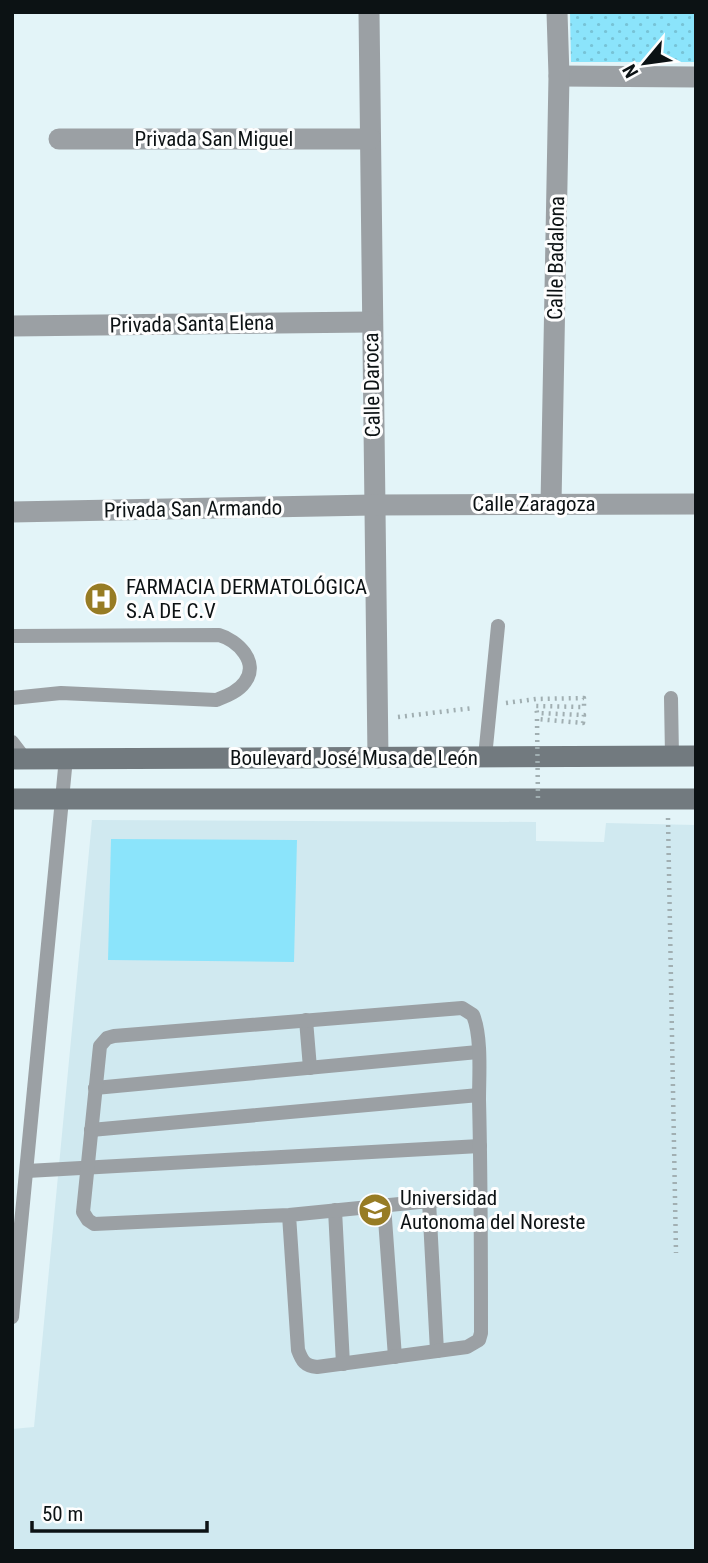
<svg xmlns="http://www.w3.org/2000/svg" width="708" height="1563" viewBox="0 0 708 1563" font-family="'Roboto Condensed',sans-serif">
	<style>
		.built { fill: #d0e9f0 }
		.grass { fill: url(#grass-dots) }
		.pitch { fill: #8be4fb }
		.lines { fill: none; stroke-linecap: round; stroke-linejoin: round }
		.path { stroke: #a1afb2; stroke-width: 4.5; stroke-dasharray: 2 5; stroke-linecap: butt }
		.lane { stroke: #9ba0a4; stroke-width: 14 }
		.street { stroke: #9ba0a4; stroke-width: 21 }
		.secondary { stroke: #727a7f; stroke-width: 21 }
		.path-bridge { stroke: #a1afb2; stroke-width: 4.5; stroke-dasharray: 2 5; stroke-linecap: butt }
		.labels { text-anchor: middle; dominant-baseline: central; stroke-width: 6; stroke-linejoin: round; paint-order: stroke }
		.street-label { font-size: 21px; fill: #0c1214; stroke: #fefefe }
		.poi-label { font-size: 21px; fill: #0c1214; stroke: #fefefe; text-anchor: start }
	</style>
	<defs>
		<pattern id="grass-dots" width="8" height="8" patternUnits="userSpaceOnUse" patternTransform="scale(1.75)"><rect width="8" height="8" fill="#8be4fb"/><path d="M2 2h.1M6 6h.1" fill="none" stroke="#77c3d6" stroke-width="1.8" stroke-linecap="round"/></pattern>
	</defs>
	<rect width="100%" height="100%" fill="#e3f4f8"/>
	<polygon class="built" points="92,820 536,822 536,841 604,842 606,823 696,825 696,1551 12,1551 12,1429 34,1427"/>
	<polygon class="grass" points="570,12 696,12 696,62 571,62"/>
	<polygon class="pitch" points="111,839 297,840 294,962 108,960"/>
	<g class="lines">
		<g class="path">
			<polyline points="506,703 536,699 584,698 584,707 536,706 537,713 584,715 583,723 537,719"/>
			<polyline points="398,717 473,708"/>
			<polyline points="668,818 676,1253"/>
		</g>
		<g class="lane">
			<path d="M12 636 219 635C237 640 260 662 245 682 238 692 226 696 216 700L61 693 12 698"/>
			<polyline points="671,698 672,756"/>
			<polyline points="12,742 25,759"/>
			<polyline points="485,757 498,626"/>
			<polyline points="306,1020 310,1068"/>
			<polyline points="95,1088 478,1052"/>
			<polyline points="91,1130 479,1095"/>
			<polyline points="27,1171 480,1146"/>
			<polyline points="429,1201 437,1351"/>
			<polyline points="384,1205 395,1357"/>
			<polyline points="335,1210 343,1364"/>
			<path d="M289 1215 298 1350C302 1361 305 1366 317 1367L467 1347 479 1340 481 1333C481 1255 481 1178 479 1100 479 1076 482 1037 473 1015L462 1008 114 1036 107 1038 100 1046 83 1212 88 1220 94 1224 289 1215 480 1196"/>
			<polyline points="12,1317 66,758"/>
		</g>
		<g class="street">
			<polyline points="369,12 378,758"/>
			<polyline points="559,76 696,77"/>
			<polyline points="59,139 370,139"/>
			<polyline points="12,326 371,322"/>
			<polyline points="551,504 559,76 557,12"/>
			<polyline points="12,512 373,505 696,504"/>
		</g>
		<g class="secondary">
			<polyline points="12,759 696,756"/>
			<polyline points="12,799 696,799"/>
		</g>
		<polyline class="path-bridge" points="537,719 538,801"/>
	</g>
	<defs>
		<symbol id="hospital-disc" viewBox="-11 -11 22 22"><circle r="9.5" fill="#977c24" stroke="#fefefe"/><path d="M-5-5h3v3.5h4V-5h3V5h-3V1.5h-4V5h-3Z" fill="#fff"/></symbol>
		<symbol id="university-disc" viewBox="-11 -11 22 22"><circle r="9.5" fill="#977c24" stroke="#fefefe"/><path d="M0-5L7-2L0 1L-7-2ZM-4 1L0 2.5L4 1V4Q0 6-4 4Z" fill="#fff"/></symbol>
	</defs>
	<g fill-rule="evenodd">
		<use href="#hospital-disc" x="82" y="580" width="38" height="38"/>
		<use href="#university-disc" x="356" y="1191" width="38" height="38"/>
	</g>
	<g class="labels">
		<g class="street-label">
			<text x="214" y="139">Privada San Miguel</text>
			<text transform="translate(556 258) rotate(-89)">Calle Badalona</text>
			<text transform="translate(192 324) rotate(-1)">Privada Santa Elena</text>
			<text transform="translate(372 385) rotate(-91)">Calle Daroca</text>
			<text x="534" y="504">Calle Zaragoza</text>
			<text transform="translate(193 509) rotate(-1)">Privada San Armando</text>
			<text x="354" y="758">Boulevard José Musa de León</text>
		</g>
		<g class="poi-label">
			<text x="126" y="587">FARMACIA DERMATOLÓGICA<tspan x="126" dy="24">S.A DE C.V</tspan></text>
			<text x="400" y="1198">Universidad<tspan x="400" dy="24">Autonoma del Noreste</tspan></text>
		</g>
	</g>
	<rect width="708" height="1563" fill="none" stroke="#0c1214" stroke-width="28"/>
	<g transform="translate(645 63) rotate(241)" stroke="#fefefe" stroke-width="5" paint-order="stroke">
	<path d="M0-5L12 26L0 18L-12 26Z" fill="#0c1214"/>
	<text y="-10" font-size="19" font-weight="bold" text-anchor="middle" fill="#0c1214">N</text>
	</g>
	<path d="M32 1521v10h175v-10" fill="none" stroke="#0c1214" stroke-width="3.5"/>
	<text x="42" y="1521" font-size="21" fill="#0c1214" stroke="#fefefe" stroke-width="5" paint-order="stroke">50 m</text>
</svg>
